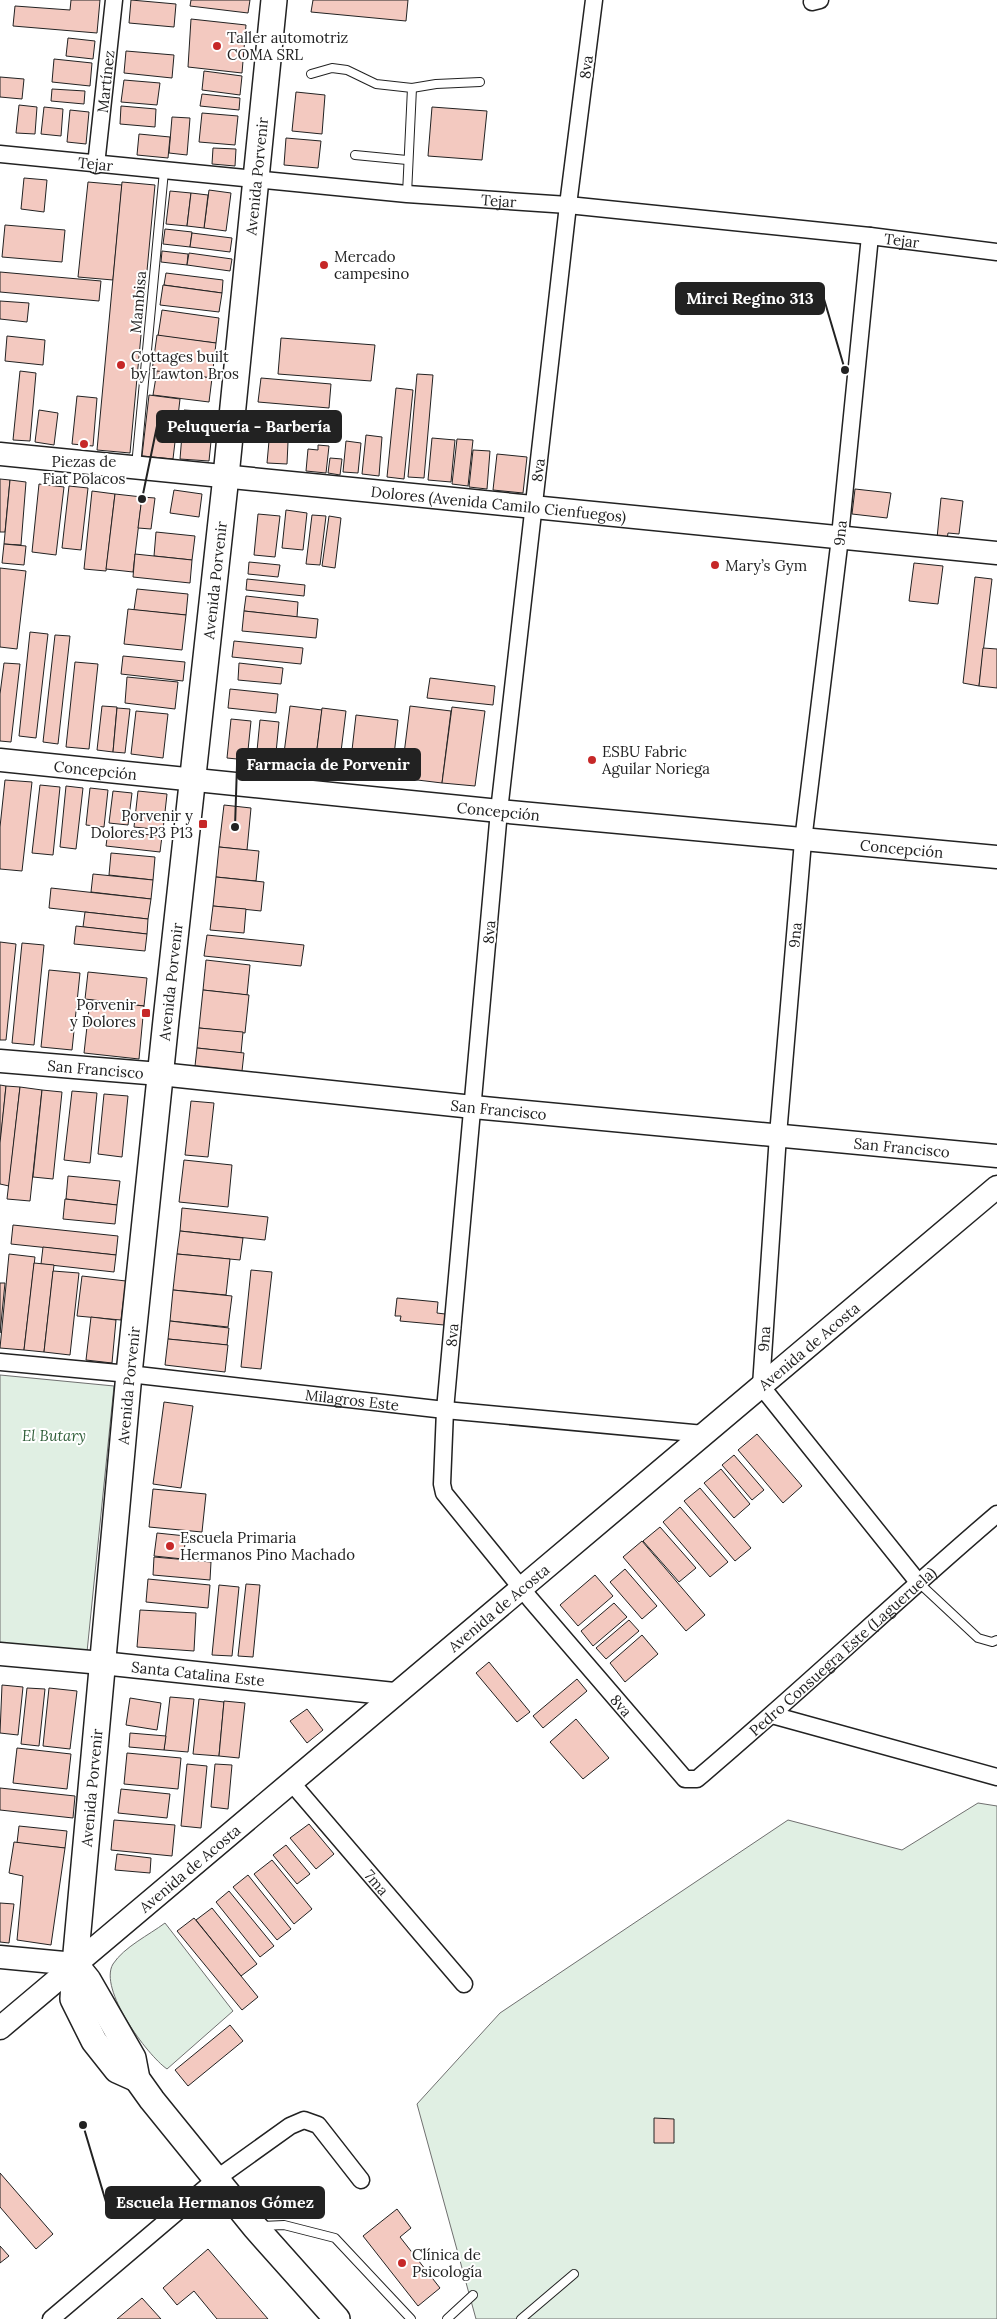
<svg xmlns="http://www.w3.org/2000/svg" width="997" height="2319" viewBox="0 0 997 2319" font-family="Lora,serif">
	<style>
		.green { fill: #e0efe3; stroke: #6f6f6f }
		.building { fill: #f3c9c0; stroke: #222 }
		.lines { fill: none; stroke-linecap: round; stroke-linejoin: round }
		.lane-casing { stroke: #222; stroke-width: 10 }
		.street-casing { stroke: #222; stroke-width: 19 }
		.secondary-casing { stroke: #222; stroke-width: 25 }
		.primary-casing { stroke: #222; stroke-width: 28 }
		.lane { stroke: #fff; stroke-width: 8 }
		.street { stroke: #fff; stroke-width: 16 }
		.secondary { stroke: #fff; stroke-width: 22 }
		.primary { stroke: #fff; stroke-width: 25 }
		.poi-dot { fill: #c62828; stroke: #fff; stroke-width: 2 }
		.labels { text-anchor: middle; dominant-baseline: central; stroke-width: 4; stroke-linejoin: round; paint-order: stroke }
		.poi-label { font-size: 15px; fill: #222; stroke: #fff; text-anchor: start }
		.street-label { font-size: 15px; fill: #222; stroke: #fff }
		.park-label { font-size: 15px; font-style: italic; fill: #2f5e38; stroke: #fff }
		.leader { fill: none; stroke: #222; stroke-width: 2 }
		.callout-dot { fill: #222; stroke: #fff; stroke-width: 2 }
		.callout { fill: #222; stroke: #222; stroke-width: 2 }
		.callout-label { font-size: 16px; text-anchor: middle; font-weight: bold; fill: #fff }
	</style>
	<rect width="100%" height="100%" fill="#fff"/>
	<g class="green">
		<polygon points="0,1375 114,1386 87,1652 0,1643"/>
		<polygon points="978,1803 997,1806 997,2319 476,2319 417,2104 500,2013 788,1820 902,1850"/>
		<path d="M165 1923 233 2011 167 2069C147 2055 98 1989 113 1964 124 1947 149 1935 165 1923Z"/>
	</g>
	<g class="building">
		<polygon points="71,0 100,0 97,33 13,26 15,6 70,10"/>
		<polygon points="131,0 176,4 174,27 129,23"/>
		<polygon points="191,0 250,0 248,13 190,6"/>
		<polygon points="313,0 408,0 406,21 311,12"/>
		<polygon points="191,19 246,25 242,73 188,67"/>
		<polygon points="68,38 95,41 93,59 66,56"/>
		<polygon points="126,51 174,55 172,78 124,73"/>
		<polygon points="54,59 92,63 90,86 52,82"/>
		<polygon points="204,71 242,76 240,95 202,90"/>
		<polygon points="0,77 24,79 22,99 0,97"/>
		<polygon points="124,80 160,83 157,105 121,102"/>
		<polygon points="52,89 85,91 84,104 51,101"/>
		<polygon points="296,92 325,95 322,134 292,131"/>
		<polygon points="202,94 240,98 239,110 200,106"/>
		<polygon points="19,105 37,107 35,134 16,133"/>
		<polygon points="121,106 156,109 155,127 120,124"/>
		<polygon points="44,107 63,109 61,136 41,134"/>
		<polygon points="432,107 487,111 482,160 428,156"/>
		<polygon points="70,110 89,112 86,144 67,142"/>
		<polygon points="202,113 238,116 235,145 199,142"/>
		<polygon points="172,117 190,118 187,155 169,153"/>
		<polygon points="139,134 170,137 168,158 137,155"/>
		<polygon points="286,138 321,141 318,168 284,165"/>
		<polygon points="213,148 236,149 235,166 212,164"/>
		<polygon points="24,178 47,180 44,212 21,209"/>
		<polygon points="88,182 122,185 113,280 78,277"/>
		<polygon points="122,182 155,185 130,453 97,450"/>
		<polygon points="209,190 231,193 226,231 204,228"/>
		<polygon points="170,191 191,193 187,226 166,224"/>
		<polygon points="191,193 208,195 204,228 187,226"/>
		<polygon points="5,225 65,230 62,262 2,257"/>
		<polygon points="165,229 192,232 190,247 163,244"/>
		<polygon points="192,233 232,238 230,252 190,247"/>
		<polygon points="162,251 188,254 187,265 161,262"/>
		<polygon points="189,253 232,259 230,271 187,265"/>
		<polygon points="0,272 101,281 99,301 0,292"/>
		<polygon points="166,273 223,280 222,293 164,285"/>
		<polygon points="163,285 222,293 219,312 160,305"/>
		<polygon points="0,301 29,303 27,322 0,319"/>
		<polygon points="162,310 219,318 216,343 158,336"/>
		<polygon points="157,335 216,343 212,378 152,371"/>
		<polygon points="7,336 45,340 43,365 5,361"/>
		<polygon points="281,338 375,345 371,381 278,374"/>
		<polygon points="20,371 36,373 30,441 13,440"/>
		<polygon points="157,371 212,378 209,402 153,395"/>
		<polygon points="417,374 433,375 424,478 408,477"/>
		<polygon points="261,378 331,384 329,408 258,402"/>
		<polygon points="396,388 413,390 404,479 387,477"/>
		<polygon points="149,395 180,399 173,459 142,456"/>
		<polygon points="77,396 97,398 93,446 72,444"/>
		<polygon points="39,410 58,413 54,445 35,442"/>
		<polygon points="184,410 214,412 209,461 180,459"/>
		<polygon points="366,435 382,437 379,476 362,474"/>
		<polygon points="432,438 455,440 451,482 428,480"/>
		<polygon points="457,439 473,440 468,486 452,484"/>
		<polygon points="269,441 288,442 287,464 267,463"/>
		<polygon points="346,441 361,443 358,473 343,472"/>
		<polygon points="318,445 329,446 326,473 306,471 308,449 318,450"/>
		<polygon points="473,450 490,451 487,489 469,487"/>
		<polygon points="497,454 527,457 523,493 493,490"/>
		<polygon points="330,458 342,459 340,475 328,473"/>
		<polygon points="0,479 10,480 5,532 0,532"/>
		<polygon points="10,480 26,482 21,545 4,544"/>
		<polygon points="39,484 64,487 56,555 32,552"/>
		<polygon points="69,486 88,488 81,550 62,548"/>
		<polygon points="855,489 891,493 887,518 852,514"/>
		<polygon points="174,490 202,494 199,517 170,513"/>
		<polygon points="92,491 115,494 106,571 84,569"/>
		<polygon points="115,494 142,497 133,572 106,569"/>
		<polygon points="142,497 155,498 151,529 138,528"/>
		<polygon points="941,498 963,501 959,534 948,533 947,539 937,538"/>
		<polygon points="286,510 307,513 303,550 282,548"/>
		<polygon points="258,514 280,516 275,557 254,555"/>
		<polygon points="312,515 326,516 320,565 306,564"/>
		<polygon points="329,516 341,518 335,568 322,566"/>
		<polygon points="156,532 195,536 192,560 154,556"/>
		<polygon points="4,544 26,546 24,565 2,563"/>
		<polygon points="135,554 192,560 190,583 133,577"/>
		<polygon points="249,562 280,565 278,577 248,574"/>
		<polygon points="914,563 943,566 938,604 909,601"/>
		<polygon points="0,568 26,571 17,649 0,647"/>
		<polygon points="975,577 992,579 979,686 963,683"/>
		<polygon points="247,579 305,585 304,596 246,590"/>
		<polygon points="137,589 188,594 186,615 134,610"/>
		<polygon points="246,596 298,602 297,617 244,611"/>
		<polygon points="128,609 186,615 182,650 124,644"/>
		<polygon points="244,611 318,619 316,638 242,631"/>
		<polygon points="30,632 48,634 36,738 19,736"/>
		<polygon points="55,635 70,636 58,744 43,742"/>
		<polygon points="234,641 303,648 301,664 232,657"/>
		<polygon points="983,648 997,649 997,688 979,686"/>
		<polygon points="123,656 185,662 183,681 121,674"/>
		<polygon points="75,662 98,664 89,749 66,747"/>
		<polygon points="4,663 20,664 11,742 0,741 0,694"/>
		<polygon points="239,663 283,668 281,684 238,680"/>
		<polygon points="127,677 178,682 175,709 125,703"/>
		<polygon points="430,678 495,686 493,705 427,698"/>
		<polygon points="230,689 278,694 276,713 228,708"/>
		<polygon points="102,706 117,707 113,752 97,750"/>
		<polygon points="290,706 322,710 315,765 283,761"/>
		<polygon points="410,706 451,711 442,783 401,778"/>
		<polygon points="452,707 485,711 475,786 442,783"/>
		<polygon points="117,708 130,709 125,753 113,752"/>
		<polygon points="322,708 346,711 339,768 315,765"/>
		<polygon points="136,711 168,714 163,758 131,754"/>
		<polygon points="356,715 398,720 392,773 350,768"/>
		<polygon points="231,719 251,721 247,760 227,758"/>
		<polygon points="260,720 279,722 275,763 256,761"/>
		<polygon points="5,780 32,782 22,871 0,869 0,827"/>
		<polygon points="40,785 60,787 53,855 32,853"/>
		<polygon points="66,786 83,788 76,849 60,847"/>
		<polygon points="90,788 108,790 104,827 86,825"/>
		<polygon points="113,791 132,793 128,825 109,823"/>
		<polygon points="138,791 167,794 163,830 134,827"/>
		<polygon points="224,805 251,808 247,850 219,847"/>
		<polygon points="108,831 162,836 160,852 106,846"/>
		<polygon points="219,847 259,851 256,881 216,877"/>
		<polygon points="111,853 155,857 153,880 109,875"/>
		<polygon points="93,874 153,880 151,899 91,892"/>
		<polygon points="216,877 264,882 261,911 213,906"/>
		<polygon points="51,888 151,899 148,919 49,908"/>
		<polygon points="213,906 246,909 244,933 210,930"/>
		<polygon points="85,912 148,919 147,934 83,927"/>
		<polygon points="76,926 147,934 145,951 74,944"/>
		<polygon points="207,935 304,945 301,966 204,956"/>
		<polygon points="0,942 16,944 6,1040 0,1040"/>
		<polygon points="22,943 44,945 34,1045 12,1043"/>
		<polygon points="206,960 250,965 247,995 203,990"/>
		<polygon points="49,970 80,973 72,1050 41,1047"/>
		<polygon points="88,972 147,978 144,1006 85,999"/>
		<polygon points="203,990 249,995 245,1033 199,1028"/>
		<polygon points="90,1000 144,1006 139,1059 84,1053"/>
		<polygon points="199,1028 243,1032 241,1053 197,1048"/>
		<polygon points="197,1048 244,1053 242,1071 195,1066"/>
		<polygon points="0,1085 6,1086 1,1137 0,1137"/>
		<polygon points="6,1086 20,1087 9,1186 0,1184 0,1143"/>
		<polygon points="20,1087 42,1090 30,1201 7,1199"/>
		<polygon points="42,1090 62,1092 53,1179 33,1177"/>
		<polygon points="72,1091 97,1093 90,1163 64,1160"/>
		<polygon points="104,1094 128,1096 122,1157 98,1154"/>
		<polygon points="191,1101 214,1103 208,1157 185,1155"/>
		<polygon points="184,1160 232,1165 228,1207 179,1202"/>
		<polygon points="68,1176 120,1181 117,1205 66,1199"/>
		<polygon points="65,1199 117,1205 115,1224 63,1219"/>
		<polygon points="182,1208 268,1217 265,1240 180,1231"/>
		<polygon points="13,1225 118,1236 116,1255 11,1244"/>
		<polygon points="180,1231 243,1238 240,1260 177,1254"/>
		<polygon points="43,1247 116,1255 114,1272 41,1264"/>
		<polygon points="9,1254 35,1257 24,1350 0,1348"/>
		<polygon points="177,1254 230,1259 226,1295 173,1290"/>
		<polygon points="34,1263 54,1265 44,1352 24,1350"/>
		<polygon points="251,1270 272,1272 261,1369 241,1367"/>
		<polygon points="53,1271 79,1273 70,1355 44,1352"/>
		<polygon points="82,1276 126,1281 121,1320 77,1316"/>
		<polygon points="0,1283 5,1283 0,1333"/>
		<polygon points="173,1290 232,1296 228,1327 170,1321"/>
		<polygon points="397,1298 438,1302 437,1313 445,1314 444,1325 400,1321 401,1316 395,1316"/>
		<polygon points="91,1317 116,1320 112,1363 86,1360"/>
		<polygon points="170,1321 229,1328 227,1345 168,1339"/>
		<polygon points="168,1339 228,1345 225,1372 165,1365"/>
		<polygon points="164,1402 193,1406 181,1488 153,1484"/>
		<polygon points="757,1434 802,1486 783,1503 738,1450"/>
		<polygon points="734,1455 764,1490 752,1500 722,1465"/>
		<polygon points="721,1469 750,1504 734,1518 704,1483"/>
		<polygon points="700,1488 751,1548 735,1561 684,1501"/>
		<polygon points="153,1489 206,1494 202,1532 149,1527"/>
		<polygon points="680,1507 728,1562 710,1577 663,1522"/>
		<polygon points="660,1527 696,1568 679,1582 643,1541"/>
		<polygon points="157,1533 186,1536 183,1559 154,1556"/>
		<polygon points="642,1541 705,1615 686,1631 623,1557"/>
		<polygon points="154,1557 211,1562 210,1580 153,1575"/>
		<polygon points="625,1569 657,1606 642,1619 610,1582"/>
		<polygon points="595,1575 613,1596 578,1626 560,1605"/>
		<polygon points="148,1579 210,1585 208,1608 146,1602"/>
		<polygon points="246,1584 260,1585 253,1657 238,1656"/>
		<polygon points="219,1585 239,1587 232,1656 212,1655"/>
		<polygon points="614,1603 627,1617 593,1646 581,1631"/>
		<polygon points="140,1610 196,1613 194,1651 137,1647"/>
		<polygon points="629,1620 639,1631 606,1659 596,1648"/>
		<polygon points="642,1635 658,1654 625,1682 610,1663"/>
		<polygon points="489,1662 530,1712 517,1722 476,1673"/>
		<polygon points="577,1679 587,1691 543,1728 533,1716"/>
		<polygon points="2,1685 23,1687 18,1735 0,1733"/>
		<polygon points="27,1688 45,1689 39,1746 21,1744"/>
		<polygon points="49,1688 77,1691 70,1749 43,1746"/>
		<polygon points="170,1697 194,1699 188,1752 164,1750"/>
		<polygon points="130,1698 161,1703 157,1730 126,1725"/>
		<polygon points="199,1699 224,1702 219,1756 193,1754"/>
		<polygon points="224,1701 245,1703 239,1758 219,1756"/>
		<polygon points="307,1709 323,1730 307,1743 290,1721"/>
		<polygon points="576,1719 609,1758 583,1779 550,1742"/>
		<polygon points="130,1733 166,1736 164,1750 129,1747"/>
		<polygon points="17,1748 71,1754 67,1789 13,1783"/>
		<polygon points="127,1753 181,1758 178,1789 124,1784"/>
		<polygon points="187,1764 207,1766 201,1828 181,1826"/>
		<polygon points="215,1764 232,1765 228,1809 211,1807"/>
		<polygon points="0,1788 75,1796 73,1818 0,1810"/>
		<polygon points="121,1789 170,1794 167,1818 118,1813"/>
		<polygon points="114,1820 175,1825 172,1856 111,1850"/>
		<polygon points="309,1824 334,1854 316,1869 290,1838"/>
		<polygon points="19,1826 67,1831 65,1848 17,1843"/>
		<polygon points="14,1842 65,1848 51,1945 17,1940 23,1876 9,1873"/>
		<polygon points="286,1845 310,1874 297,1884 273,1855"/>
		<polygon points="117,1854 151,1858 150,1873 115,1870"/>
		<polygon points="272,1860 312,1909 294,1924 254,1874"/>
		<polygon points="248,1875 291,1929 277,1940 233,1887"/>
		<polygon points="229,1891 274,1946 260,1957 216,1902"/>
		<polygon points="0,1903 14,1904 9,1943 0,1942"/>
		<polygon points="212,1908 257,1964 241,1976 196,1920"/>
		<polygon points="194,1918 258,1997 242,2010 177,1931"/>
		<polygon points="230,2025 243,2041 188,2086 175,2070"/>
		<polygon points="654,2118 674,2119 674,2143 654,2143"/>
		<polygon points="0,2173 53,2234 36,2249 0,2207"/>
		<polygon points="397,2209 411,2228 400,2237 440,2288 418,2306 363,2236"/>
		<polygon points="0,2246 9,2256 0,2263"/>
		<polygon points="208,2249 268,2319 217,2319 194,2291 177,2305 163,2288"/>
		<polygon points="142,2298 161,2319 117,2319 136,2303"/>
	</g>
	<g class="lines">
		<defs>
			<g id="lane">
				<polyline points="311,74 332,68 347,70 376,84 412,88 436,84 480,82"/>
				<polyline points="355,155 407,160"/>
				<polyline points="407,194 412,88"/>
				<polyline points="136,466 164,171"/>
				<polyline points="918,1582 978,1638 992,1642 997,1640"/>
				<polyline points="262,2226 284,2225 335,2238 411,2319"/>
				<polyline points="447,2319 473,2295"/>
				<polyline points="521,2319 574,2274"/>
			</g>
			<g id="street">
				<path id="s1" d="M594 0 568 205 499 811 445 1410 442 1484 444 1493 531 1600 685 1779H697C799 1693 895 1601 997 1514"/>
				<polyline points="812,2 820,0"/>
				<path id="s2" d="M0 154 407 194 568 205 870 236 997 252"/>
				<path id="s3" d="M96 165 114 0"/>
				<polyline points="870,236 839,546 803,841 778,1135 761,1386 918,1582"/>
				<path id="s4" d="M0 1362 129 1374 445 1410 704 1434"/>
				<polyline points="772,1715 997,1777"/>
				<path id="s5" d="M291 1782 464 1984"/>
				<polyline points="51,2319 216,2179 290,2126 304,2120 318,2125 361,2180"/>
			</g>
			<g id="secondary">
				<path id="s6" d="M0 454 997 553"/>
				<path id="s7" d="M0 760 499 811 997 857"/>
				<path id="s8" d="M0 1061 160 1074 473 1107 997 1156"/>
				<path id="s9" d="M0 1654 102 1663 394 1694"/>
				<polyline points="0,1957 75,1964"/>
				<path id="s10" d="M0 2028 997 1187"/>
			</g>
			<g id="primary">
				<polyline points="75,1964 88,1980 133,2058 137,2079 152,2100 255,2227 337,2319"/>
				<path id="s11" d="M137 2079 117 2070 94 2041 73 1999 75 1964 129 1374 166 1020 226 476 274 0"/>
			</g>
		</defs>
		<use href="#lane" class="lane-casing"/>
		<use href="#street" class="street-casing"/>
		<use href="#secondary" class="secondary-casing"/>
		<use href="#primary" class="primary-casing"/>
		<use href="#lane" class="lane"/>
		<use href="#street" class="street"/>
		<use href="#secondary" class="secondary"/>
		<use href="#primary" class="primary"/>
	</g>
	<g class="poi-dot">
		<circle cx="217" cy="46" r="5"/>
		<circle cx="324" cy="265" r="5"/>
		<circle cx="121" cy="365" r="5"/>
		<circle cx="84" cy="444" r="5"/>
		<circle cx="715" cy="565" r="5"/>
		<circle cx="592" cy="760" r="5"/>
		<rect x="198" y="819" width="10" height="10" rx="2.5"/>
		<rect x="141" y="1008" width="10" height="10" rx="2.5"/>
		<circle cx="170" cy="1546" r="5"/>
		<circle cx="402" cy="2263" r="5"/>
	</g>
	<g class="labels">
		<g class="poi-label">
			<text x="227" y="37">Taller automotriz<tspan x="227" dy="17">COMA SRL</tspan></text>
			<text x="334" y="256">Mercado<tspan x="334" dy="17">campesino</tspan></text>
			<text x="131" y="356">Cottages built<tspan x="131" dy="17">by Lawton Bros</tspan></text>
			<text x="84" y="461" text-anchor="middle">Piezas de<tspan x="84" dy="17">Fiat Polacos</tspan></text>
			<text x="725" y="565">Mary’s Gym</text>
			<text x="602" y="751">ESBU Fabric<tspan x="602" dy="17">Aguilar Noriega</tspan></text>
			<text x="193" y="815" text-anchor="end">Porvenir y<tspan x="193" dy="17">Dolores P3 P13</tspan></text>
			<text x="136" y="1004" text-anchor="end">Porvenir<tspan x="136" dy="17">y Dolores</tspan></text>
			<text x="180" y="1537">Escuela Primaria<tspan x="180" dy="17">Hermanos Pino Machado</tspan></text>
			<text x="412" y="2254">Clínica de<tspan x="412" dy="17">Psicología</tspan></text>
		</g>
		<g class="street-label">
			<text transform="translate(586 67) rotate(-83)">8va</text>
			<text stroke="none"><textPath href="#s3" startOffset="84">Martínez</textPath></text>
			<text stroke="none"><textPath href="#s2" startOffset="96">Tejar</textPath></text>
			<text stroke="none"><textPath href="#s11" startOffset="1938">Avenida Porvenir</textPath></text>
			<text stroke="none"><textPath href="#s2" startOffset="501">Tejar</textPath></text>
			<text stroke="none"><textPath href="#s2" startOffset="906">Tejar</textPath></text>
			<text transform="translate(138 302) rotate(-85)">Mambisa</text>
			<text transform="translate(538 470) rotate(-83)">8va</text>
			<text stroke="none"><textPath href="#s6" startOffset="501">Dolores (Avenida Camilo Cienfuegos)</textPath></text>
			<text transform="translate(840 533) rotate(-84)">9na</text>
			<text stroke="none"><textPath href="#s11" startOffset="1532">Avenida Porvenir</textPath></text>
			<text stroke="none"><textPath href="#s7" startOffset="96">Concepción</textPath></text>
			<text stroke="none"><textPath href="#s7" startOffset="501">Concepción</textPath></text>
			<text stroke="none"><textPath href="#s7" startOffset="906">Concepción</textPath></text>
			<text transform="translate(489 932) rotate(-85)">8va</text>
			<text transform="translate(795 935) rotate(-85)">9na</text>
			<text stroke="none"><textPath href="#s11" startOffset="1128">Avenida Porvenir</textPath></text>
			<text stroke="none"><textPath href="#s8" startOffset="96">San Francisco</textPath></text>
			<text stroke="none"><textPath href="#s8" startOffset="501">San Francisco</textPath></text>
			<text stroke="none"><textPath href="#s8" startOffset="906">San Francisco</textPath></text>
			<text transform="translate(452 1335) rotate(-85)">8va</text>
			<text transform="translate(764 1339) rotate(-86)">9na</text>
			<text stroke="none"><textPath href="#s10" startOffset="1058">Avenida de Acosta</textPath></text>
			<text stroke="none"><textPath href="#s11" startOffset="722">Avenida Porvenir</textPath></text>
			<text stroke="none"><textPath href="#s4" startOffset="354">Milagros Este</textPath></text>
			<text stroke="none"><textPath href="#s10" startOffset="652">Avenida de Acosta</textPath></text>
			<text stroke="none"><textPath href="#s1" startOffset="2081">Pedro Consuegra Este (Lagueruela)</textPath></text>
			<text stroke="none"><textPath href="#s9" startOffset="199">Santa Catalina Este</textPath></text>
			<text stroke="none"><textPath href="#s1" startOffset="1778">8va</textPath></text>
			<text stroke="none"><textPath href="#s11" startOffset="318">Avenida Porvenir</textPath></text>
			<text stroke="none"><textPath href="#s10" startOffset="248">Avenida de Acosta</textPath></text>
			<text stroke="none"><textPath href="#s5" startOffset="132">7ma</textPath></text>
		</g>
		<g class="park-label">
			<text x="54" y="1435">El Butary</text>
		</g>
	</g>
	<path class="leader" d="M845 370L824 299M142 499L157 426M235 827L237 765M83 2125L106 2202"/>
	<g class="callout-dot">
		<circle cx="845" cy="370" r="5"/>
		<circle cx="142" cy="499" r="5"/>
		<circle cx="235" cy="827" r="5"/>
		<circle cx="83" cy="2125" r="5"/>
	</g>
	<g class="callout">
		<rect x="676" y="283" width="148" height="31" rx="5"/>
		<rect x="157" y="411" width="184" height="31" rx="5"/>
		<rect x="237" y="749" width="183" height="31" rx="5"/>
		<rect x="106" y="2187" width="218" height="31" rx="5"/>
	</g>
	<g class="callout-label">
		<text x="750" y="304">Mirci Regino 313</text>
		<text x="249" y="432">Peluquería - Barbería</text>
		<text x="328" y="770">Farmacia de Porvenir</text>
		<text x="215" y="2208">Escuela Hermanos Gómez</text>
	</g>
</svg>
